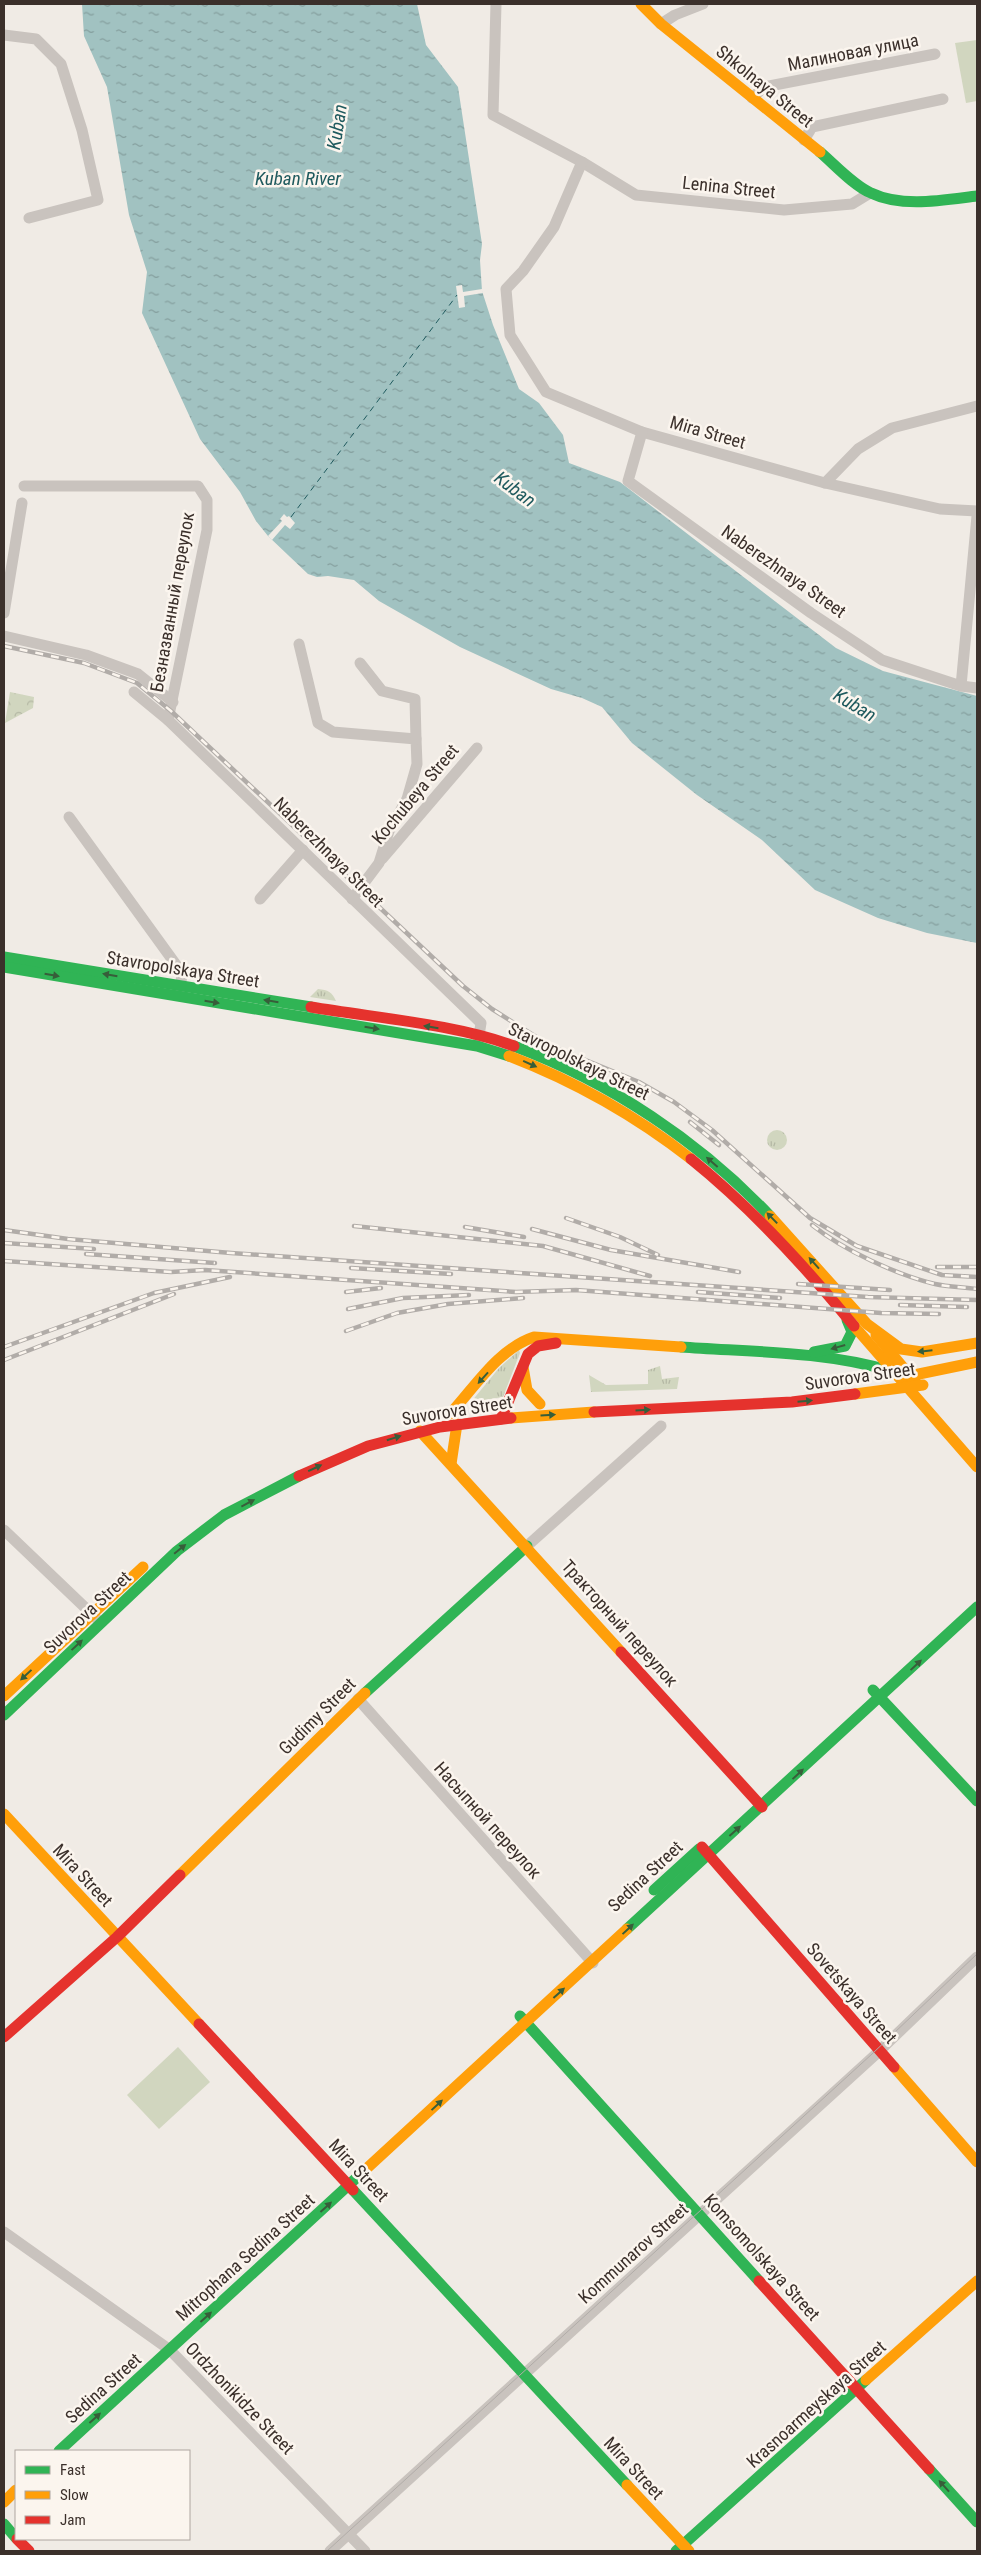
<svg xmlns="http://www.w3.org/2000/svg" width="981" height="2555" viewBox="0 0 981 2555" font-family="'Roboto Condensed',sans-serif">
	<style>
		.grass { fill: url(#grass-tufts) }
		.forest { fill: url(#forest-crowns) }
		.pitch { fill: #d1d6bf }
		.water { fill: url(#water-ripples) }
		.pier { fill: #f0ebe5 }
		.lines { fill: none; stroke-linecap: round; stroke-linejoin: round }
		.ferry { stroke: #1f5a5e; stroke-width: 1; stroke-dasharray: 6 5; stroke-linecap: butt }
		.street { stroke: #c9c3be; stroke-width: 11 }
		.fast { stroke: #30b455; stroke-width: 11 }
		.slow { stroke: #ff9f0a; stroke-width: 11 }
		.jam { stroke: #e5322d; stroke-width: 11 }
		.tram { stroke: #b1aca8; stroke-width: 1 }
		.rail-casing { stroke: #b1aca8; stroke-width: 4.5 }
		.rail { stroke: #fbf5ee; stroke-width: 2.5; stroke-dasharray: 8; stroke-linecap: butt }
		.slow-bridge { stroke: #ff9f0a; stroke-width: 11 }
		.jam-bridge { stroke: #e5322d; stroke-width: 11 }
		.oneway { fill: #375e3a }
		.labels { text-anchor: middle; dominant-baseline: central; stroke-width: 5; stroke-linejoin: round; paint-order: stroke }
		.street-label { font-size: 18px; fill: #3b302b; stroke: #fbf5ee }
		.water-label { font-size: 19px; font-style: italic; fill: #1f5a5e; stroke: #fbf5ee }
	</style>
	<defs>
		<pattern id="grass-tufts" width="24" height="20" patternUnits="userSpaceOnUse" patternTransform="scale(1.25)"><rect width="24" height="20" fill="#d1d6bf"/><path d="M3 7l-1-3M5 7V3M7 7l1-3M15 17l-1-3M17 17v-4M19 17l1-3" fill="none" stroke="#b4b8a4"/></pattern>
		<pattern id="forest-crowns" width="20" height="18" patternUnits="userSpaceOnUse" patternTransform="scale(1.25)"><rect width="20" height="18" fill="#d1d6bf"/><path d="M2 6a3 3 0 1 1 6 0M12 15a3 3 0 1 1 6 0" fill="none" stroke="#b4b8a4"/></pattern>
		<pattern id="water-ripples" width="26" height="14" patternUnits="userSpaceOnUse" patternTransform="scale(1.25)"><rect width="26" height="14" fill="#a1c2c1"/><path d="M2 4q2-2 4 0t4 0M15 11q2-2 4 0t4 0" fill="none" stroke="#849e9d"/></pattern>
	</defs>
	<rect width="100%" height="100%" fill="#f0ebe5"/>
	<g class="grass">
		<path d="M318 989C328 990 332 992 336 1001L310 997Z"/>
		<circle cx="777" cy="1140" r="10"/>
		<polygon points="519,1350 520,1353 503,1397 471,1402 499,1368"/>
		<polygon points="660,1366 662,1379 679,1377 677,1389 591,1392 589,1375 606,1385 648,1384 648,1370"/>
	</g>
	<polygon class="forest" points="10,692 34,697 33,708 5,723"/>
	<g class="pitch">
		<polygon points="977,40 977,101 966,103 955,43"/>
		<polygon points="178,2047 210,2082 159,2129 127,2095"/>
	</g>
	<polygon class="water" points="82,4 417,4 426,45 458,87 482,244 480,260 482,291 493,325 519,389 539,403 563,435 569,463 620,482 836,648 883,671 977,696 977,943 927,933 878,918 815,890 762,840 697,795 632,743 602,707 582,698 551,689 460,647 379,601 354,580 328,576 317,577 308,574 268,536 256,521 240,492 200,439 142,313 147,272 129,215 107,87 84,36"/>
	<g class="pier">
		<polygon points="462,285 463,292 482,289 483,293 464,296 465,307 459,308 456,286"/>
		<polygon points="284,514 287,517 289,516 295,523 290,529 285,525 272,540 268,536 282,521 280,519"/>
	</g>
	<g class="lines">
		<polyline class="ferry" points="291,517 457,295"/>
		<g class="street">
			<polyline points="496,4 493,115 582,162 636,195 784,210 852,204 870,193"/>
			<polyline points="661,24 675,15 703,4"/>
			<polyline points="4,35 36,39 61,64 82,130 98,200 29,218"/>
			<polyline points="752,98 764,87 935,54"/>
			<polyline points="804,140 812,127 943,99"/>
			<polyline points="582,162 554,227 523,271 506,289 510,335 546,392 642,432 825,483 940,509 977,511"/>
			<polyline points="642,432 628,481 811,613 882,660 961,686 977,688"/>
			<polyline points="825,483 858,449 892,428 977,406"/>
			<polyline points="24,486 198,486 207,500 207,530 168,720"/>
			<polyline points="4,613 22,503"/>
			<polyline points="4,636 86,655 138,674 173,702"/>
			<polyline points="299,644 318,723 333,732 416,739 417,764 407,799 389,831 379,863 352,899"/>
			<polyline points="360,663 382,691 415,699 416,739"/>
			<polyline points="961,686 977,516"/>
			<polyline points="134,692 168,720 481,1023 478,1042"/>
			<polyline points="69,817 182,973 180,991"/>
			<polyline points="382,859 477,748"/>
			<polyline points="260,899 303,850"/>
			<polyline points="4,1530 96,1618"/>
			<polyline points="527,1546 661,1426"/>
			<polyline points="358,1699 593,1963"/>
			<polyline points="4,2232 170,2350 365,2551"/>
			<polyline points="330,2551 874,2056 977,1957"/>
		</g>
		<g class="fast">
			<path d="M820 152C834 164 854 186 871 193 902 208 944 200 977 196"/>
			<polyline points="4,957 311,1007"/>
			<polyline points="4,967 477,1046 509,1056"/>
			<path d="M514 1046C610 1082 699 1141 770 1216"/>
			<path d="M681 1347C750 1352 824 1351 891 1371"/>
			<polyline points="814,1352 845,1346 852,1332 847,1320"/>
			<polyline points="873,1690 977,1801"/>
			<polyline points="365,1693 527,1546"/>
			<polyline points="4,1715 177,1551 224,1515 299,1476"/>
			<polyline points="654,1890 699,1849"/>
			<polyline points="627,1929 977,1607"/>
			<polyline points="520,2016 759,2281"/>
			<polyline points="353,2190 627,2485"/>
			<polyline points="59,2451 365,2170"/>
			<polyline points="929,2469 977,2522"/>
			<polyline points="4,2524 16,2538"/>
			<polyline points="676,2551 866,2380"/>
		</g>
		<g class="slow">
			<polyline points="641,4 661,24 820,152"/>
			<path d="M509 1056C574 1081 636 1116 691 1159"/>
			<polyline points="770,1216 867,1324 901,1349 922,1352 977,1343"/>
			<polyline points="854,1326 977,1467"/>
			<polyline points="876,1335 917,1384"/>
			<polyline points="523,1367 527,1390 540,1404"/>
			<polyline points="914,1375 977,1362"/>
			<path d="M450 1414C475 1387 498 1349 534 1337L681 1347"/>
			<polyline points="511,1418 594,1412"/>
			<polyline points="420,1431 621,1652"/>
			<polyline points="451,1464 457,1424"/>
			<polyline points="4,1696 143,1567"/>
			<polyline points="4,1814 199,2024"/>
			<polyline points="180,1875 365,1693"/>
			<polyline points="894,2067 977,2162"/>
			<polyline points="365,2170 627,1929"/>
			<polyline points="866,2380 977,2281"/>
			<polyline points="627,2485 689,2551"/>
			<polyline points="4,2502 16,2490"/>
		</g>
		<g class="jam">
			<path d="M311 1007C375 1018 455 1024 514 1046"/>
			<path d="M691 1159C752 1208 804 1265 854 1326"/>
			<polyline points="501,1419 528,1354 538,1346 556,1343"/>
			<polyline points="299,1476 368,1446 440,1427 511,1418"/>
			<polyline points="621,1652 762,1807"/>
			<polyline points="702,1847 894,2067"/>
			<polyline points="199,2024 353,2190"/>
			<polyline points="4,2037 117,1937 180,1875"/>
			<polyline points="759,2281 929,2469"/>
			<polyline points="17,2539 29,2551"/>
		</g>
		<polyline class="tram" points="327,2551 872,2054 977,1954"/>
		<defs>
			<g id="rail">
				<polyline points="4,646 84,663 137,683 171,711 463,986 492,1009 549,1045 639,1082 674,1102 712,1130 810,1218 857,1246 942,1275 977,1277"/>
				<polyline points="690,1122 719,1145"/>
				<polyline points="566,1218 620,1237 658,1255"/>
				<path d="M812 1225C843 1250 897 1275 935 1284 949 1287 964 1287 977 1289"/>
				<polyline points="354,1226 543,1246 650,1276"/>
				<polyline points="465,1227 524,1237"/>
				<polyline points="532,1229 611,1250 739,1272"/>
				<polyline points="4,1230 68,1239 231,1253 868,1297 977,1300"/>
				<polyline points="4,1243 94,1249"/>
				<polyline points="86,1254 215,1263"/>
				<polyline points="4,1261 171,1272 205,1270 516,1292 576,1290 881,1313 939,1314"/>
				<polyline points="937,1267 977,1267"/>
				<polyline points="351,1268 451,1274"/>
				<polyline points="798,1284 890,1290"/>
				<polyline points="346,1292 381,1288"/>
				<polyline points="698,1292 780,1298"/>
				<polyline points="900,1305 967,1307"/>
				<polyline points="348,1309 403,1298 469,1295"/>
				<polyline points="346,1331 397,1313 448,1304 523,1298"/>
				<polyline points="4,1347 154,1293 230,1277"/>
				<polyline points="4,1360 174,1294"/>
			</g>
		</defs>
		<use href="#rail" class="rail-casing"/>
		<use href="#rail" class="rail"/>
		<polyline class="slow-bridge" points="855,1394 923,1385"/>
		<polyline class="jam-bridge" points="594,1412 792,1402 855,1394"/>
	</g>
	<defs><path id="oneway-solid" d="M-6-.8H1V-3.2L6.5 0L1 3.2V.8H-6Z" transform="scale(1.25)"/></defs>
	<g class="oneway">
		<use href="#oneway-solid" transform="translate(52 975) rotate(10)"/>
		<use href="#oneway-solid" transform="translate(110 975) rotate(-170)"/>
		<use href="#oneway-solid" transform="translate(271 1001) rotate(-171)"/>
		<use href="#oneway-solid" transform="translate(212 1002) rotate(9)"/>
		<use href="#oneway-solid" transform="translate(431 1027) rotate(-171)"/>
		<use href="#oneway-solid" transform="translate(372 1028) rotate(9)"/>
		<use href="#oneway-solid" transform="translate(530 1064) rotate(24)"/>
		<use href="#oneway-solid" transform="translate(712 1162) rotate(-139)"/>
		<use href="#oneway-solid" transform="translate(772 1218) rotate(-134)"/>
		<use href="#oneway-solid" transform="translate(814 1263) rotate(-132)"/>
		<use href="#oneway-solid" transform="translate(838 1347) rotate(164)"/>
		<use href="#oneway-solid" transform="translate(925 1351) rotate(174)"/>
		<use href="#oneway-solid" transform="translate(483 1378) rotate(132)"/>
		<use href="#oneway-solid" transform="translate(805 1401) rotate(-5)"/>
		<use href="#oneway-solid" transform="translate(643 1410) rotate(-3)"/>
		<use href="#oneway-solid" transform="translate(548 1415) rotate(-4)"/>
		<use href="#oneway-solid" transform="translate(394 1438) rotate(-17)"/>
		<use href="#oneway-solid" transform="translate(315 1468) rotate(-25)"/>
		<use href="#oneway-solid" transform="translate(248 1503) rotate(-28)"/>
		<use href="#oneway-solid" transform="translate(180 1549) rotate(-39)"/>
		<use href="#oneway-solid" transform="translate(77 1645) rotate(-43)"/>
		<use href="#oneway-solid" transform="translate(916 1665) rotate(-43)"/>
		<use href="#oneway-solid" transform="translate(26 1675) rotate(137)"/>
		<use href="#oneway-solid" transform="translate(798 1774) rotate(-43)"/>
		<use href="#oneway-solid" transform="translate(735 1831) rotate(-42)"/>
		<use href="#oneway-solid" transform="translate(628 1929) rotate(-43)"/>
		<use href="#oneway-solid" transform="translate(559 1993) rotate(-42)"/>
		<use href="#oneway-solid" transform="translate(437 2105) rotate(-43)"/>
		<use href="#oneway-solid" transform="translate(326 2207) rotate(-42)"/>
		<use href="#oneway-solid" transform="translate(206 2317) rotate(-42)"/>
		<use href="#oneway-solid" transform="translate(95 2418) rotate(-42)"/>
		<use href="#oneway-solid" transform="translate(944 2486) rotate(-132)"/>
	</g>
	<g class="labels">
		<g class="street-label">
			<text transform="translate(853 52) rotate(-11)">Малиновая улица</text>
			<text transform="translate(765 86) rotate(39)">Shkolnaya Street</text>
			<text transform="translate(729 187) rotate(6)">Lenina Street</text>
			<text transform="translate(708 432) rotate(16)">Mira Street</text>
			<text transform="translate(784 571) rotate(35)">Naberezhnaya Street</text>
			<text transform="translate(172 602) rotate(-80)">Безназванный переулок</text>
			<text transform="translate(415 794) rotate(-50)">Kochubeya Street</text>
			<text transform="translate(329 852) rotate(45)">Naberezhnaya Street</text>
			<text transform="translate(183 969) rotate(9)">Stavropolskaya Street</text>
			<text transform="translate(579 1061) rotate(26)">Stavropolskaya Street</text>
			<text transform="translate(860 1376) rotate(-8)">Suvorova Street</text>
			<text transform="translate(457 1410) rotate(-9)">Suvorova Street</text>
			<text transform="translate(87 1612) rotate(-43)">Suvorova Street</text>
			<text transform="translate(620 1623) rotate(48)">Тракторный переулок</text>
			<text transform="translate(317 1716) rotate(-45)">Gudimy Street</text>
			<text transform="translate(488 1820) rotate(48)">Насыпной переулок</text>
			<text transform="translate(83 1875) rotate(47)">Mira Street</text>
			<text transform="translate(645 1876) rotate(-43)">Sedina Street</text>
			<text transform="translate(852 1993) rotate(49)">Sovetskaya Street</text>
			<text transform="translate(359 2170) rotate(47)">Mira Street</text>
			<text transform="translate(633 2253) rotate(-42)">Kommunarov Street</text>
			<text transform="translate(245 2257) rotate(-42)">Mitrophana Sedina Street</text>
			<text transform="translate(762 2257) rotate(48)">Komsomolskaya Street</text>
			<text transform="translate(103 2388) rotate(-42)">Sedina Street</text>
			<text transform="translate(240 2398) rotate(46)">Ordzhonikidze Street</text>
			<text transform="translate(816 2404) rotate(-42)">Krasnoarmeyskaya Street</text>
			<text transform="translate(634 2468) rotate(47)">Mira Street</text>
		</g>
		<g class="water-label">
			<text transform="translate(337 127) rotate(-81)">Kuban</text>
			<text x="298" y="178">Kuban River</text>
			<text transform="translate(515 489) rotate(37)">Kuban</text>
			<text transform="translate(855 705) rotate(31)">Kuban</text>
		</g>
	</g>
	<rect width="981" height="2555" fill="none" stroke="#3b302b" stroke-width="10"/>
	<rect x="15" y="2450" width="175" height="90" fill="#fbf5ee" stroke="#aea6a0"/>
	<rect x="25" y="2466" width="25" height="8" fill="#30b455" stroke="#aea6a0"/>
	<text x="60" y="2475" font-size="15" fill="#3b302b">Fast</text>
	<rect x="25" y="2491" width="25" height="8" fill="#ff9f0a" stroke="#aea6a0"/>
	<text x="60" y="2500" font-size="15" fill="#3b302b">Slow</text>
	<rect x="25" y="2516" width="25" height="8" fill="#e5322d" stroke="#aea6a0"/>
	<text x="60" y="2525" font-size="15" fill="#3b302b">Jam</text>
</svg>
